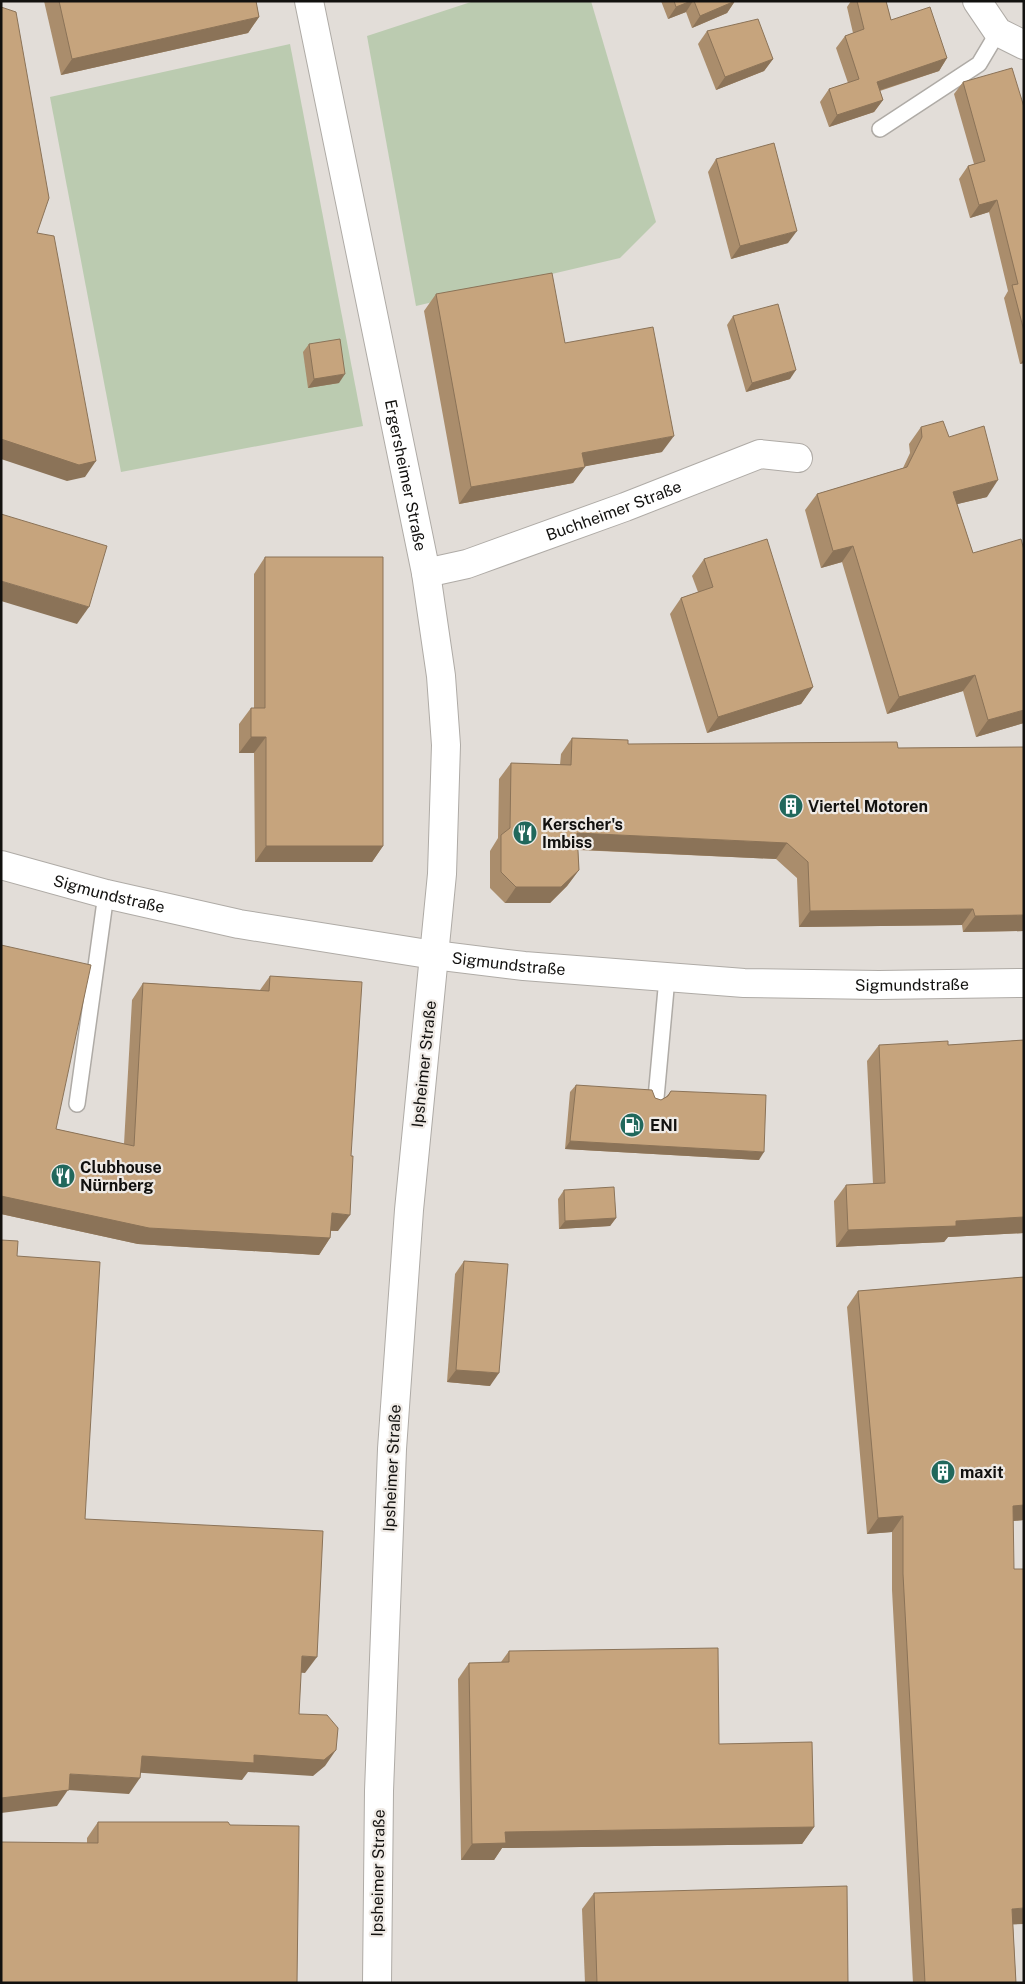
<svg xmlns="http://www.w3.org/2000/svg" width="1025" height="1984" viewBox="0 0 1025 1984" font-family="'Public Sans',sans-serif">
	<style>
		.green { fill: #bbcbb0 }
		.lines { fill: none; stroke-linecap: round; stroke-linejoin: round }
		.service-casing { stroke: #afaba6; stroke-width: 18 }
		.minor-casing { stroke: #afaba6; stroke-width: 30 }
		.secondary-casing { stroke: #afaba6; stroke-width: 30 }
		.service { stroke: #fff; stroke-width: 15 }
		.minor { stroke: #fff; stroke-width: 28 }
		.secondary { stroke: #fff; stroke-width: 28 }
		.wall { fill: #aa8d6c }
		.shaded-wall { fill: #8b7358 }
		.building { fill: #c6a47d; stroke: #8b7358 }
		.labels { text-anchor: middle; dominant-baseline: central; stroke-width: 4.5; stroke-linejoin: round; paint-order: stroke }
		.street-label { font-size: 16px; fill: #12110f; stroke: #efeae5 }
		.poi-label { font-size: 16px; font-weight: bold; fill: #12110f; stroke: #efeae5; text-anchor: start }
	</style>
	<rect width="100%" height="100%" fill="#e2ddd8"/>
	<g class="green">
		<polygon points="474,1 591,1 656,222 620,258 416,306 367,36"/>
		<polygon points="290,44 363,426 121,472 50,97"/>
	</g>
	<g class="lines">
		<defs>
			<g id="service">
				<polyline points="880,129 979,64 998,32"/>
				<polyline points="656,1098 667,978"/>
				<polyline points="77,1104 106,894"/>
			</g>
			<g id="minor">
				<path id="s1" d="M309 1 426 573 441 676 446 745 442 874 409 1210 392 1449 379 1791 377 1983"/>
				<polyline points="977,1 998,32 1024,45"/>
				<path id="s2" d="M426 573 467 564 625 507 760 454 798 458"/>
			</g>
			<g id="secondary">
				<path id="s3" d="M1 865 106 894 239 924 434 955 524 966 744 983 879 985 1024 983"/>
			</g>
		</defs>
		<use href="#service" class="service-casing"/>
		<use href="#minor" class="minor-casing"/>
		<use href="#secondary" class="secondary-casing"/>
		<use href="#service" class="service"/>
		<use href="#minor" class="minor"/>
		<use href="#secondary" class="secondary"/>
	</g>
	<g class="wall">
		<polygon points="44,1 256,1 259,17 248,33 61,75"/>
		<polygon points="661,1 735,1 727,13 692,28 686,12 668,19"/>
		<polygon points="851,1 886,1 891,20 947,58 939,71 880,91 883,100 874,112 829,127 820,102 829,89 848,83 836,48 845,36 853,33 847,7"/>
		<polygon points="707,31 773,59 764,71 716,90 698,44"/>
		<polygon points="963,82 1024,107 1024,363 1020,364 1004,298 1008,291 989,212 970,218 959,179 968,166 974,164 954,94"/>
		<polygon points="716,159 788,243 731,259 708,172"/>
		<polygon points="436,294 565,343 662,452 585,466 573,483 459,504 424,311"/>
		<polygon points="733,316 790,379 746,392 727,325"/>
		<polygon points="309,344 339,383 308,388 303,352"/>
		<polygon points="921,427 949,437 987,497 957,504 973,553 1024,550 1024,723 976,737 963,691 887,714 842,562 821,568 805,510 817,494 903,468 910,453 909,444"/>
		<polygon points="265,557 383,846 372,862 255,862 254,753 239,753 239,724 251,708 254,708 254,574"/>
		<polygon points="704,559 813,687 801,704 707,733 670,614 681,598 698,592 692,576"/>
		<polygon points="572,738 628,744 898,748 1024,747 1024,931 963,932 962,925 799,927 797,878 776,859 578,850 579,870 567,886 550,903 505,903 490,888 490,851 498,838 499,779 511,763 560,765 561,754"/>
		<polygon points="1,945 56,1129 124,1144 132,1000 143,983 260,990 270,976 338,1231 331,1231 330,1238 319,1255 138,1244 1,1214"/>
		<polygon points="1024,1040 1024,1233 948,1237 944,1242 836,1247 834,1201 846,1185 873,1184 867,1061 879,1045 948,1045"/>
		<polygon points="576,1085 655,1098 661,1100 666,1097 671,1091 759,1160 565,1149 570,1092"/>
		<polygon points="564,1190 616,1218 610,1226 559,1229 558,1199"/>
		<polygon points="464,1261 490,1386 447,1382 455,1274"/>
		<polygon points="1024,1277 1024,1520 1013,1521 1013,1924 1016,1983 913,1983 892,1590 892,1532 867,1534 847,1307 858,1291"/>
		<polygon points="509,1651 719,1744 814,1827 802,1844 502,1848 494,1860 461,1860 458,1679 469,1663 501,1662"/>
		<polygon points="98,1822 297,1983 87,1843 87,1838"/>
		<polygon points="594,1893 848,1983 585,1983 582,1909"/>
	</g>
	<g class="shaded-wall">
		<polygon points="691,1 693,1 686,12 668,19 676,7"/>
		<polygon points="735,1 727,13 692,28 700,16"/>
		<polygon points="259,17 248,33 61,75 72,59"/>
		<polygon points="947,58 939,71 868,94 877,82"/>
		<polygon points="773,59 764,71 716,90 725,77"/>
		<polygon points="883,100 874,112 829,127 837,115"/>
		<polygon points="997,200 989,212 970,218 979,205"/>
		<polygon points="797,231 788,243 731,259 740,246"/>
		<polygon points="1024,359 1024,363 1020,364"/>
		<polygon points="796,370 790,379 746,392 752,383"/>
		<polygon points="345,374 339,383 308,388 314,379"/>
		<polygon points="674,436 662,452 571,469 582,453"/>
		<polygon points="1,439 96,461 85,477 67,481 1,459"/>
		<polygon points="585,467 573,483 459,504 471,487"/>
		<polygon points="998,480 987,497 941,508 953,492"/>
		<polygon points="853,546 842,562 821,568 833,551"/>
		<polygon points="1,581 89,607 77,624 1,601"/>
		<polygon points="975,675 963,691 887,714 899,697"/>
		<polygon points="813,687 801,704 707,733 718,717"/>
		<polygon points="1024,710 1024,723 976,737 988,720"/>
		<polygon points="251,737 266,737 254,753 239,753"/>
		<polygon points="577,833 787,843 776,859 566,849"/>
		<polygon points="266,846 383,846 372,862 255,862"/>
		<polygon points="579,870 567,886 550,903 505,903 516,887"/>
		<polygon points="973,909 962,925 799,927 810,911"/>
		<polygon points="1024,915 1024,931 963,932 975,916"/>
		<polygon points="570,1141 764,1152 759,1160 565,1149"/>
		<polygon points="1,1196 330,1238 319,1255 138,1244 1,1214"/>
		<polygon points="332,1213 350,1215 338,1231 321,1230"/>
		<polygon points="1024,1217 1024,1233 948,1237 944,1242 836,1247 848,1230 956,1221"/>
		<polygon points="616,1218 610,1226 559,1229 565,1221"/>
		<polygon points="456,1370 499,1373 490,1386 447,1382"/>
		<polygon points="1024,1505 1024,1520 1001,1522 1013,1506"/>
		<polygon points="903,1516 892,1532 867,1534 878,1518"/>
		<polygon points="302,1656 317,1657 305,1673 291,1672"/>
		<polygon points="336,1750 325,1766 313,1776 248,1772 242,1780 130,1772 142,1756 254,1755"/>
		<polygon points="70,1774 140,1778 129,1794 68,1790 57,1806 1,1813 1,1798"/>
		<polygon points="814,1827 802,1844 502,1848 494,1860 461,1860 472,1844 505,1832"/>
		<polygon points="1024,1908 1024,1924 1001,1925 1012,1909"/>
	</g>
	<g class="building">
		<polygon points="59,1 256,1 259,17 72,59"/>
		<polygon points="674,1 691,1 676,7"/>
		<polygon points="694,1 735,1 700,16"/>
		<polygon points="857,1 886,1 891,20 930,7 947,58 877,82 883,100 837,115 829,89 859,79 845,36 864,29"/>
		<polygon points="1,7 16,12 49,198 37,233 54,236 96,461 79,465 1,439"/>
		<polygon points="758,19 773,59 725,77 707,31"/>
		<polygon points="1012,68 1024,107 1024,331 1012,285 1018,284 997,200 979,205 968,166 985,161 963,82"/>
		<polygon points="774,143 797,231 740,246 716,159"/>
		<polygon points="552,273 565,343 653,327 674,436 582,453 585,467 471,487 436,294"/>
		<polygon points="778,304 796,370 752,383 733,316"/>
		<polygon points="340,339 345,374 314,379 309,344"/>
		<polygon points="943,421 949,437 984,426 998,480 953,492 973,553 1021,539 1024,550 1024,710 988,720 975,675 899,697 853,546 833,551 817,494 907,467 922,437 921,427"/>
		<polygon points="1,514 107,546 89,607 1,581"/>
		<polygon points="767,539 813,687 718,717 681,598 713,587 704,559"/>
		<polygon points="265,557 383,557 383,846 266,846 266,737 251,737 251,708 265,708"/>
		<polygon points="572,738 628,740 628,744 897,742 898,748 1024,747 1024,915 975,916 973,909 810,911 808,862 787,843 577,833 579,870 561,887 516,887 501,872 501,835 510,828 511,763 571,765"/>
		<polygon points="1,945 91,965 56,1129 134,1146 143,983 269,991 270,976 362,982 351,1156 353,1156 350,1215 332,1213 330,1238 149,1228 1,1196"/>
		<polygon points="1024,1040 1024,1217 956,1221 956,1226 848,1230 846,1185 885,1183 879,1045 948,1041 948,1045"/>
		<polygon points="576,1085 652,1090 655,1098 661,1100 668,1096 671,1091 766,1095 764,1152 570,1141"/>
		<polygon points="614,1187 616,1218 565,1221 564,1190"/>
		<polygon points="1,1240 18,1241 17,1256 100,1262 85,1519 323,1531 317,1657 302,1656 299,1714 327,1715 338,1728 336,1750 324,1760 254,1755 254,1763 142,1756 140,1778 70,1774 69,1790 1,1798"/>
		<polygon points="464,1261 508,1264 499,1373 456,1370"/>
		<polygon points="1024,1277 1024,1505 1013,1506 1014,1569 1024,1569 1024,1908 1012,1909 1016,1983 925,1983 903,1574 903,1516 878,1518 858,1291"/>
		<polygon points="718,1648 719,1744 812,1742 814,1827 505,1832 506,1843 472,1844 469,1663 509,1662 509,1651"/>
		<polygon points="98,1822 228,1822 230,1825 299,1826 297,1983 1,1983 1,1842 98,1843"/>
		<polygon points="847,1886 848,1983 597,1983 594,1893"/>
	</g>
	<defs>
		<symbol id="building-disc" viewBox="-11 -11 22 22"><circle r="9.5" fill="#21685c" stroke="#efeae5"/><path d="M-4-6H4V6H1V3H-1V6H-4ZM-2.5-4.3h1.7v1.8h-1.7ZM.8-4.3h1.7v1.8H.8ZM-2.5-1h1.7V.8h-1.7ZM.8-1h1.7V.8H.8Z" fill="#fff"/></symbol>
		<symbol id="restaurant-disc" viewBox="-11 -11 22 22"><circle r="9.5" fill="#21685c" stroke="#efeae5"/><path d="M-5-6h1v4h1v-4h1v4h1v-4h1v5L-1.5 .5V6h-2V.5L-5-1ZM5-6V6H3V1.5H1.5Q1.5-4 5-6Z" fill="#fff"/></symbol>
		<symbol id="fuel-disc" viewBox="-11 -11 22 22"><circle r="9.5" fill="#21685c" stroke="#efeae5"/><path d="M-5.5-6h7V0h2V4h1.3V-2.5L3-4.5l.8-.8L6-3V5H2.5V1h-1V6h-7ZM-4.2-4.7v3.2H.2V-4.7Z" fill="#fff"/></symbol>
	</defs>
	<g fill-rule="evenodd">
		<use href="#building-disc" x="777" y="792" width="28" height="28"/>
		<use href="#restaurant-disc" x="511" y="819" width="28" height="28"/>
		<use href="#fuel-disc" x="618" y="1111" width="28" height="28"/>
		<use href="#restaurant-disc" x="49" y="1162" width="28" height="28"/>
		<use href="#building-disc" x="929" y="1458" width="28" height="28"/>
	</g>
	<g class="labels">
		<g class="street-label">
			<text stroke="none"><textPath href="#s1" startOffset="484">Ergersheimer Straße</textPath></text>
			<text stroke="none"><textPath href="#s2" startOffset="198">Buchheimer Straße</textPath></text>
			<text stroke="none"><textPath href="#s3" startOffset="112">Sigmundstraße</textPath></text>
			<text stroke="none"><textPath href="#s3" startOffset="518">Sigmundstraße</textPath></text>
			<text stroke="none"><textPath href="#s3" startOffset="922">Sigmundstraße</textPath></text>
			<text transform="translate(424 1064) rotate(-84)">Ipsheimer Straße</text>
			<text transform="translate(392 1468) rotate(-87)">Ipsheimer Straße</text>
			<text transform="translate(378 1873) rotate(-89)">Ipsheimer Straße</text>
		</g>
		<g class="poi-label">
			<text x="808" y="806">Viertel Motoren</text>
			<text x="542" y="824">Kerscher's<tspan x="542" dy="18">Imbiss</tspan></text>
			<text x="650" y="1125">ENI</text>
			<text x="80" y="1167">Clubhouse<tspan x="80" dy="18">Nürnberg</tspan></text>
			<text x="960" y="1472">maxit</text>
		</g>
	</g>
	<rect width="1025" height="1984" fill="none" stroke="#12110f" stroke-width="5"/>
</svg>
